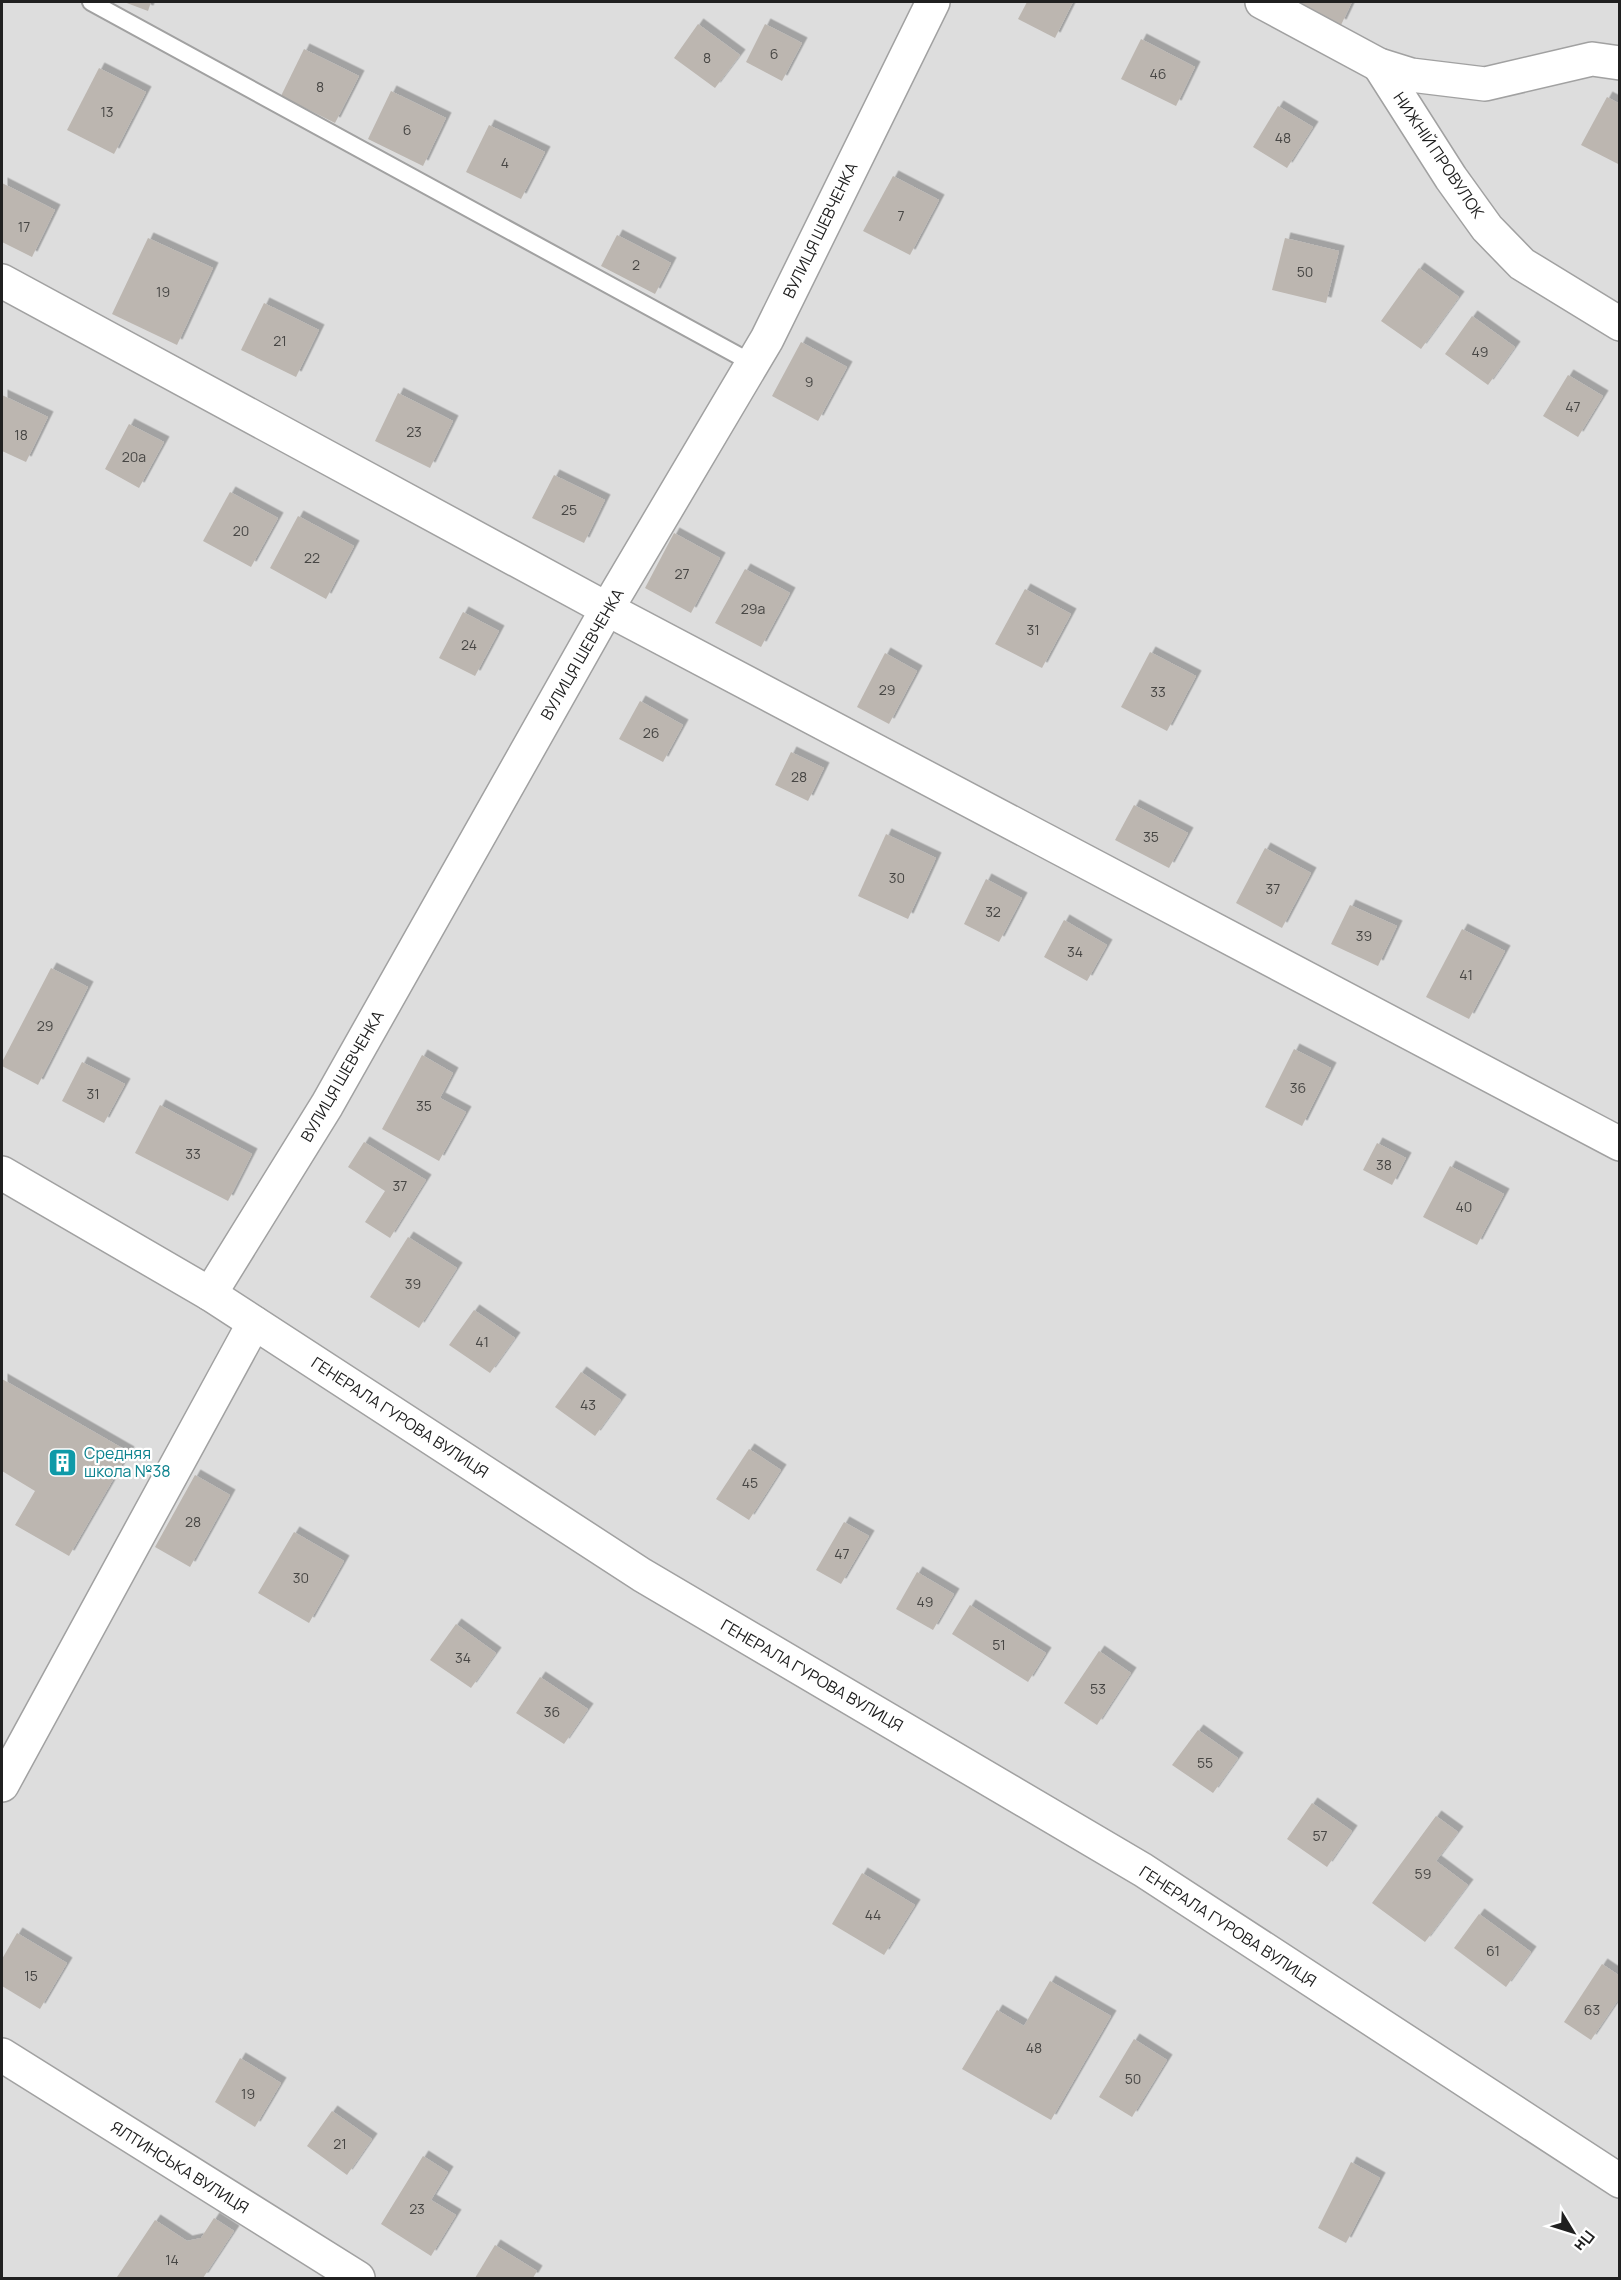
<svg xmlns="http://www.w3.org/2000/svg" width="1621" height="2280" viewBox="0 0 1621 2280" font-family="Manrope,sans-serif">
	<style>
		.residential { fill: #ddd }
		.building { fill: #bcb6b0; filter: url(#shadow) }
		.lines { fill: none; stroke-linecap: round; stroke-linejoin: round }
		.lane-casing { stroke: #a1a1a1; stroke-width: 20 }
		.street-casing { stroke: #a1a1a1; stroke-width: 36 }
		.lane { stroke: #fff; stroke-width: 16 }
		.street { stroke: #fff; stroke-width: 33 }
		.labels { text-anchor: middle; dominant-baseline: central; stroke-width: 4.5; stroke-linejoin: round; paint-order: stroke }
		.number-label { font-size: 14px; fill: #474644 }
		.street-label { font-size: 16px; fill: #202020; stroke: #fff }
		.culture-label { font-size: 16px; fill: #0d838f; stroke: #fff; text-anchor: start }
	</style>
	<defs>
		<filter id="shadow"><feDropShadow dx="5.5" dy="-5.5" stdDeviation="0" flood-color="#0004"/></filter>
	</defs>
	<rect width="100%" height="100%" fill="#efede7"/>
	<rect class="residential" x="2" y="2" width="1617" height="2276"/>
	<g class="building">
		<polygon points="124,2 151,2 148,11"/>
		<polygon points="1027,2 1073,2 1055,38 1018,19"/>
		<polygon points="1300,2 1352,2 1341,25 1298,5"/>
		<polygon points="698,24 740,55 715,88 674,58"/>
		<polygon points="765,24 802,43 782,81 746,62"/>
		<polygon points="1141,39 1195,67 1176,106 1121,79"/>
		<polygon points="304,49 359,76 335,123 281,96"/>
		<polygon points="99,68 146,92 114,154 67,130"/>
		<polygon points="391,91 446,118 423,166 368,139"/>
		<polygon points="1607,97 1620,104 1620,165 1581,145"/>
		<polygon points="1278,106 1313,127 1287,168 1253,147"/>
		<polygon points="489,125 545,152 521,199 466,172"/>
		<polygon points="893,176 939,200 910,255 863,231"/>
		<polygon points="2,183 55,210 32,257 2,242"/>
		<polygon points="617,235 671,263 655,294 601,266"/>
		<polygon points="148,238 213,268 177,345 112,314"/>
		<polygon points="1285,238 1339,251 1326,303 1272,290"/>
		<polygon points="1419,268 1459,297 1421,349 1381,321"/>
		<polygon points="264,303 319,330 296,377 241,350"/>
		<polygon points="1472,316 1515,347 1488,385 1445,354"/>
		<polygon points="801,342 847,367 818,421 772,396"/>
		<polygon points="1568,375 1603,396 1578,437 1543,416"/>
		<polygon points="398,393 453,421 430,468 375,441"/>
		<polygon points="2,395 48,417 26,462 2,451"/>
		<polygon points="129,424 164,442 139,488 105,469"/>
		<polygon points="554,475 605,500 584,543 532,518"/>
		<polygon points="230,492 278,518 251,567 203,541"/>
		<polygon points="298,516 354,546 326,599 270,568"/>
		<polygon points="674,533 720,558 691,613 645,588"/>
		<polygon points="745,569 790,593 761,647 715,623"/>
		<polygon points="1025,589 1071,614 1042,668 995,644"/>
		<polygon points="463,612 499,631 475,676 439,658"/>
		<polygon points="1150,652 1196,676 1167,731 1121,707"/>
		<polygon points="885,653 917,671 889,724 857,707"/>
		<polygon points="640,701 683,725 663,762 619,739"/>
		<polygon points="791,752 824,768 808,801 775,785"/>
		<polygon points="1134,805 1188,833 1169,868 1115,840"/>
		<polygon points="886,834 936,858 908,919 858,896"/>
		<polygon points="1265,848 1311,873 1282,928 1236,903"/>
		<polygon points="986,879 1022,898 999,942 964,924"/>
		<polygon points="1350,905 1397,926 1378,966 1331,944"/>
		<polygon points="1064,920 1107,945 1087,981 1044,957"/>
		<polygon points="1462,929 1505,951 1469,1019 1426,997"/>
		<polygon points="51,968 88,987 38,1085 2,1066 2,1062"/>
		<polygon points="1294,1049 1331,1068 1302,1126 1265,1107"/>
		<polygon points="422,1055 453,1073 440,1098 466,1112 439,1161 382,1129"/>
		<polygon points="82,1062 125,1084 104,1123 62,1101"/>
		<polygon points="160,1105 252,1154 228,1201 135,1153"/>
		<polygon points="364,1142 426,1180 390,1238 365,1222 385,1191 348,1167"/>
		<polygon points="1377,1143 1406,1158 1392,1185 1363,1170"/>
		<polygon points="1450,1166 1504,1194 1477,1245 1423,1217"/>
		<polygon points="408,1237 457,1268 419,1328 370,1297"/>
		<polygon points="474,1310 515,1338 490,1373 449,1345"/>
		<polygon points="581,1372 621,1400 595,1436 555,1407"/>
		<polygon points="2,1379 129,1452 69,1556 15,1525 35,1491 2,1471"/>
		<polygon points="749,1449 781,1470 749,1520 716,1499"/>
		<polygon points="195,1475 230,1495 190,1567 155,1547"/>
		<polygon points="844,1522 869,1536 841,1584 816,1570"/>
		<polygon points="294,1532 344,1561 309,1623 258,1593"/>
		<polygon points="917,1572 954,1594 933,1630 896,1609"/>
		<polygon points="970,1605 1046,1653 1028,1682 952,1634"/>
		<polygon points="456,1624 496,1653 471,1688 430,1660"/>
		<polygon points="1099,1651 1131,1673 1097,1725 1064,1703"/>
		<polygon points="540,1677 588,1709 564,1744 516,1713"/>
		<polygon points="1198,1730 1238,1758 1213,1793 1172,1765"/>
		<polygon points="1312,1803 1352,1831 1327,1867 1287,1839"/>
		<polygon points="1436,1816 1458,1832 1436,1861 1468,1885 1425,1942 1372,1903"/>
		<polygon points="862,1873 915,1905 884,1955 832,1924"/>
		<polygon points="1479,1914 1531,1952 1506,1987 1454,1948"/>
		<polygon points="17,1933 67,1963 40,2009 2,1986 2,1959"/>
		<polygon points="1602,1964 1620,1976 1620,1997 1591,2040 1564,2022"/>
		<polygon points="1050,1981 1111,2016 1051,2120 962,2069 997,2010 1024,2026"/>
		<polygon points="1134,2039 1167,2060 1132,2117 1099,2097"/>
		<polygon points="240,2058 281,2083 255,2127 215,2102"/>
		<polygon points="332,2111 372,2139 347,2175 307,2146"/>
		<polygon points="423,2156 448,2172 431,2200 456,2215 431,2256 381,2224"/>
		<polygon points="1351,2162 1380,2178 1346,2243 1318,2228"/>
		<polygon points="214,2218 234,2231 203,2278 117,2277 155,2220 187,2241 201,2238"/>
		<polygon points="495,2245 537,2271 533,2278 475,2278"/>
	</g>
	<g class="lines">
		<defs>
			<polyline id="lane" points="91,2 752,363"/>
			<g id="street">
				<polyline points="1262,2 1379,65 1411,75 1485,84 1592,59 1620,63"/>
				<polyline points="1379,65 1451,178 1487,228 1522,264 1620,324"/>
				<polyline points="2,281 607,609 1620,1144"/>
				<polyline points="2,1173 210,1294 642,1575 1143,1870 1620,2181"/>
				<polyline points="210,1294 327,1105 607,609 767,339 933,2"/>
				<polyline points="2,1785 254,1323"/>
				<polyline points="2,2055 358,2278"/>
			</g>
		</defs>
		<use href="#lane" class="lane-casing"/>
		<use href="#street" class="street-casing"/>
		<use href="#lane" class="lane"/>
		<use href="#street" class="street"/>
	</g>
	<defs>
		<symbol id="building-square" viewBox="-11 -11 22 22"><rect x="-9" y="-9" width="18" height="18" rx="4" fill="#0f9aa8" stroke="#fff"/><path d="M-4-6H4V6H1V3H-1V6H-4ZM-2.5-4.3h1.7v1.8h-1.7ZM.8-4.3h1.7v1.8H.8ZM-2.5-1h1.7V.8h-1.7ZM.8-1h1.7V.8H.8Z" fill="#fff"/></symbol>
	</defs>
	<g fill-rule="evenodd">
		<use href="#building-square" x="46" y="1446" width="33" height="33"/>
	</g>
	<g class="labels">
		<g class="number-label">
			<text x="774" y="53">6</text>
			<text x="707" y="57">8</text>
			<text x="1158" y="73">46</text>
			<text x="320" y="86">8</text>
			<text x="107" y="111">13</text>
			<text x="407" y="129">6</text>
			<text x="1283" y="137">48</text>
			<text x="505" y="162">4</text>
			<text x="901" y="215">7</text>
			<text x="24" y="226">17</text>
			<text x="636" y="264">2</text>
			<text x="1305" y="271">50</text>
			<text x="163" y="291">19</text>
			<text x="280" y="340">21</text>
			<text x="1480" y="351">49</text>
			<text x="809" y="381">9</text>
			<text x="1573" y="406">47</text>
			<text x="414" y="431">23</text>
			<text x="21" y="434">18</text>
			<text x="134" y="456">20а</text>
			<text x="569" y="509">25</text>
			<text x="241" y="530">20</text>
			<text x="312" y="557">22</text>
			<text x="682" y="573">27</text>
			<text x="753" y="608">29а</text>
			<text x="1033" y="629">31</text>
			<text x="469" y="644">24</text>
			<text x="887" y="689">29</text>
			<text x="1158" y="691">33</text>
			<text x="651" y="732">26</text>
			<text x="799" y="776">28</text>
			<text x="1151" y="836">35</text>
			<text x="897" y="877">30</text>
			<text x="1273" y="888">37</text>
			<text x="993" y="911">32</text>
			<text x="1364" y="935">39</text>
			<text x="1075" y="951">34</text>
			<text x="1466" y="974">41</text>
			<text x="45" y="1025">29</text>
			<text x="1298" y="1087">36</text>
			<text x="93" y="1093">31</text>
			<text x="424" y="1105">35</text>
			<text x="193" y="1153">33</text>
			<text x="1384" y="1164">38</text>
			<text x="400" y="1185">37</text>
			<text x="1464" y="1206">40</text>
			<text x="413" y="1283">39</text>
			<text x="482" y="1341">41</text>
			<text x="588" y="1404">43</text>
			<text x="750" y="1482">45</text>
			<text x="193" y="1521">28</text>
			<text x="842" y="1553">47</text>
			<text x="301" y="1577">30</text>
			<text x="925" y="1601">49</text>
			<text x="999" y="1644">51</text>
			<text x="463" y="1657">34</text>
			<text x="1098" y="1688">53</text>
			<text x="552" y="1711">36</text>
			<text x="1205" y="1762">55</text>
			<text x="1320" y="1835">57</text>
			<text x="1423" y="1873">59</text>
			<text x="873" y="1914">44</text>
			<text x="1493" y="1950">61</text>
			<text x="31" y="1975">15</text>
			<text x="1592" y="2009">63</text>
			<text x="1034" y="2047">48</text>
			<text x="1133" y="2078">50</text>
			<text x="248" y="2093">19</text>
			<text x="340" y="2143">21</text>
			<text x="417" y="2208">23</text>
			<text x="172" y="2259">14</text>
		</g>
		<g class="street-label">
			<text transform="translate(1439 155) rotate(56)">НИЖНІЙ ПРОВУЛОК</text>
			<text transform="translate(820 230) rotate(-64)">ВУЛИЦЯ ШЕВЧЕНКА</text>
			<text transform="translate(582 654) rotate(-60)">ВУЛИЦЯ ШЕВЧЕНКА</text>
			<text transform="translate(342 1076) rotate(-60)">ВУЛИЦЯ ШЕВЧЕНКА</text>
			<text transform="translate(400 1417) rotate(33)">ГЕНЕРАЛА ГУРОВА ВУЛИЦЯ</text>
			<text transform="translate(812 1675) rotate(30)">ГЕНЕРАЛА ГУРОВА ВУЛИЦЯ</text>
			<text transform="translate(1228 1926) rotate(33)">ГЕНЕРАЛА ГУРОВА ВУЛИЦЯ</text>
			<text transform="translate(180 2167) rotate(32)">ЯЛТИНСЬКА ВУЛИЦЯ</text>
		</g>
		<g class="culture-label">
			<text x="84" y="1453">Средняя<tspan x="84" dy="18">школа №38</tspan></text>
		</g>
	</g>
	<rect width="1621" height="2280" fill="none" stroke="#202020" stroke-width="6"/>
	<g transform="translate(1573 2232) rotate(128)" stroke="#ffffff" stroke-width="4.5" paint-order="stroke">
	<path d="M0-4.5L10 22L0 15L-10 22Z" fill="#202020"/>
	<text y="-9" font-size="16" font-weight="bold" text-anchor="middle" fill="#202020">Пн</text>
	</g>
</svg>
